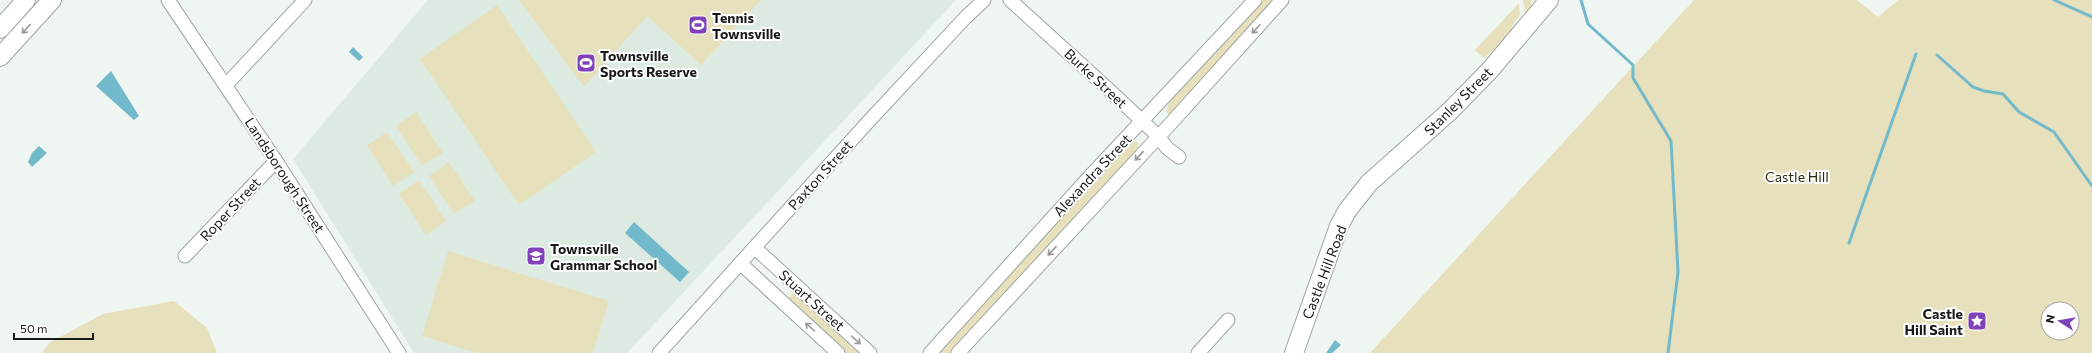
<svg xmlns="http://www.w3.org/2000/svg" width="2092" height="353" viewBox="0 0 2092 353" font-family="Commissioner,sans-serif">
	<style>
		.built { fill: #ddeae2 }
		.green { fill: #e6e1bc; fill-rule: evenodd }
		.water { fill: #73b9cc }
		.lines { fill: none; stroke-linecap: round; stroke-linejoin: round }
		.stream { stroke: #73b9cc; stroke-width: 3 }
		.minor-casing { stroke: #9fa4a1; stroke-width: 15 }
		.secondary-casing { stroke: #9fa4a1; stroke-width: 20 }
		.minor { stroke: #fff; stroke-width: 13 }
		.secondary { stroke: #fff; stroke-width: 18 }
		.oneway { stroke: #979897 }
		.labels { text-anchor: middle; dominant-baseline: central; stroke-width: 4; stroke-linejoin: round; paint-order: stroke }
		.poi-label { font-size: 14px; font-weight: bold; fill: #181a18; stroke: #fff; text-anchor: start }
		.street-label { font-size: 14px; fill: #181a18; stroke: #fff }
		.park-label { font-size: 14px; fill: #2e2a10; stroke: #fff }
	</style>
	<rect width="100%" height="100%" fill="#eff5f1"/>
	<polygon class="built" points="428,0 519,0 647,16 701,64 761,0 956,0 627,353 414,353 293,159"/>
	<g class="green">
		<polygon points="519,0 761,0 701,65 647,16 584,87"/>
		<polygon points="1263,0 1277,0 1170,115 1168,114 1166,111 1170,101"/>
		<path d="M1523 0H1531C1532 8 1528 12 1523 19L1525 10Z"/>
		<path d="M1694 0H1857L1878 17 1898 0H2092V353H1370ZM2048 309H2072V333H2048Z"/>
		<polygon points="1519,3 1520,15 1512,26 1516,30 1484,58 1475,50"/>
		<polygon points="497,5 596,152 519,205 420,59"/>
		<polygon points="416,112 443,153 422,166 396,126"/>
		<polygon points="387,132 414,172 393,186 367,145"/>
		<polygon points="1132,140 1139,143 1136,153 954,353 937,353"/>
		<polygon points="449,162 475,201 454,214 429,176"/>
		<polygon points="419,180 446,221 426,235 399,194"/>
		<polygon points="448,251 609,301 593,353 477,353 422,336"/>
		<polygon points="795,291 864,353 845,353 787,300"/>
		<polygon points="174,301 207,328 217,353 42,353 49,343 103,314"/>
	</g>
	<g class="water">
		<polygon points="353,47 363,57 359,61 349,52"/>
		<polygon points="111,71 139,116 134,120 96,86"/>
		<polygon points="39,146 47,153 32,167 28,162 32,153"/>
		<polygon points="634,222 689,272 680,282 625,233"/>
		<polygon points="1335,340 1341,345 1332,353 1326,353"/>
	</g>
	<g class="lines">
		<g class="stream">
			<polyline points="1581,0 1588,24 1633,65 1633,78 1671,141 1678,272 1668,353"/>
			<polyline points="2054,0 2092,17"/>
			<polyline points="1937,55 1973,87 1984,91 2003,94 2019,112 2054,132 2092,186"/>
			<polyline points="1849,243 1916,54"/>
		</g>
		<defs>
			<g id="minor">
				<polyline points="168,0 276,161 399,353"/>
				<polyline points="1010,0 1106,87 1158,136 1167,148 1179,157"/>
				<polyline points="226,85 305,0"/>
				<polyline points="755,248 870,353"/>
				<polyline points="185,256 276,161"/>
				<polyline points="740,263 838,353"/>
				<polyline points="659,353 868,122 965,18 984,0"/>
				<polyline points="930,353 1091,175 1255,0"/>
				<polyline points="958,353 1173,121 1282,0"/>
				<polyline points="1198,353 1228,320"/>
			</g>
			<g id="secondary">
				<polyline points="0,29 26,0"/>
				<polyline points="0,57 52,0"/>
				<polyline points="1294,353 1339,226 1347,211 1369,183 1450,111 1490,70 1549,0"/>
			</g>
		</defs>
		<use href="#minor" class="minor-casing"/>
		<use href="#secondary" class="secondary-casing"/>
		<use href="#minor" class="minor"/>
		<use href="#secondary" class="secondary"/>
	</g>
	<defs><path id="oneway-shaft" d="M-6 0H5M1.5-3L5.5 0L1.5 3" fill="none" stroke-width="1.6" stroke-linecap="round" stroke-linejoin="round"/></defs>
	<g class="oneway">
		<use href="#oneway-shaft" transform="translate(26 29) rotate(132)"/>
		<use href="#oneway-shaft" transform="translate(1256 29) rotate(132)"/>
		<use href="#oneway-shaft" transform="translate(1139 156) rotate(133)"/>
		<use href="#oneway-shaft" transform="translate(1052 251) rotate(133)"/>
		<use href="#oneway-shaft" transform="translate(810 327) rotate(-138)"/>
		<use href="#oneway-shaft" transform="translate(856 340) rotate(42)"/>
	</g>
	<defs>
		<symbol id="stadium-square" viewBox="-11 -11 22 22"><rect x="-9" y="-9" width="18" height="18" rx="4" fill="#7f42b8" stroke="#fff"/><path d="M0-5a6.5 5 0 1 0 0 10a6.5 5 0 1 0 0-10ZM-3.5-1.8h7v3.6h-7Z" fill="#fff"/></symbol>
		<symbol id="school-square" viewBox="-11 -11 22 22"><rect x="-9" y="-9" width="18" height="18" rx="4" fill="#7f42b8" stroke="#fff"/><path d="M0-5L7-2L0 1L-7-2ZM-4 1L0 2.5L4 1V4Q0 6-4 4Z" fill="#fff"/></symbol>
		<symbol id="sight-square" viewBox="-11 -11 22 22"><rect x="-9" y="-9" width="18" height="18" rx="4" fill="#7f42b8" stroke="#fff"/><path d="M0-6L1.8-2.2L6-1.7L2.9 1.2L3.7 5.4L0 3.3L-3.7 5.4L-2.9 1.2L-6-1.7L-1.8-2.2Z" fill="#fff"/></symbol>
	</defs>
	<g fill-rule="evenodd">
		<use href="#stadium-square" x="687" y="14" width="22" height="22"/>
		<use href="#stadium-square" x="575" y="52" width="22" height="22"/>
		<use href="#school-square" x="525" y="245" width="22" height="22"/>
		<use href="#sight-square" x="1966" y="310" width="22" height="22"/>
	</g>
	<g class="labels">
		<g class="poi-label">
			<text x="712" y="17">Tennis<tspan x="712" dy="16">Townsville</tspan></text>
			<text x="600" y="55">Townsville<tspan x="600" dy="16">Sports Reserve</tspan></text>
			<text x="550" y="248">Townsville<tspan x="550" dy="16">Grammar School</tspan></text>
			<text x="1963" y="313" text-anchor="end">Castle<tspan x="1963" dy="16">Hill Saint</tspan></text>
		</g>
		<g class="street-label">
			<text transform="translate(1096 78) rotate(43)">Burke Street</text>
			<text transform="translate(1458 101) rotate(-45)">Stanley Street</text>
			<text transform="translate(285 175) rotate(57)">Landsborough Street</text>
			<text transform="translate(820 175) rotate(-48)">Paxton Street</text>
			<text transform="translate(1092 175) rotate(-47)">Alexandra Street</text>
			<text transform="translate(230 209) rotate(-47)">Roper Street</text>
			<text transform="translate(1324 272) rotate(-69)">Castle Hill Road</text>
			<text transform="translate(812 300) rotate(42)">Stuart Street</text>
		</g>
		<g class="park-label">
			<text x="1797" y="176">Castle Hill</text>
		</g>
	</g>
	<g transform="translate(2060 321) rotate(282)"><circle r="19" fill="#ffffff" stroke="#a3a3a3"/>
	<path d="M0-3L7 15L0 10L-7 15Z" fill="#7f42b8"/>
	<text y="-6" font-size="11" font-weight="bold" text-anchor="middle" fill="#181a18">N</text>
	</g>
	<path d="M14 333v6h79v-6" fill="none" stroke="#181a18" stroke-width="2"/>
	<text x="20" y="333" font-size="12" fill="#181a18" stroke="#ffffff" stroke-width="3" paint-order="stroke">50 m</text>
</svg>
